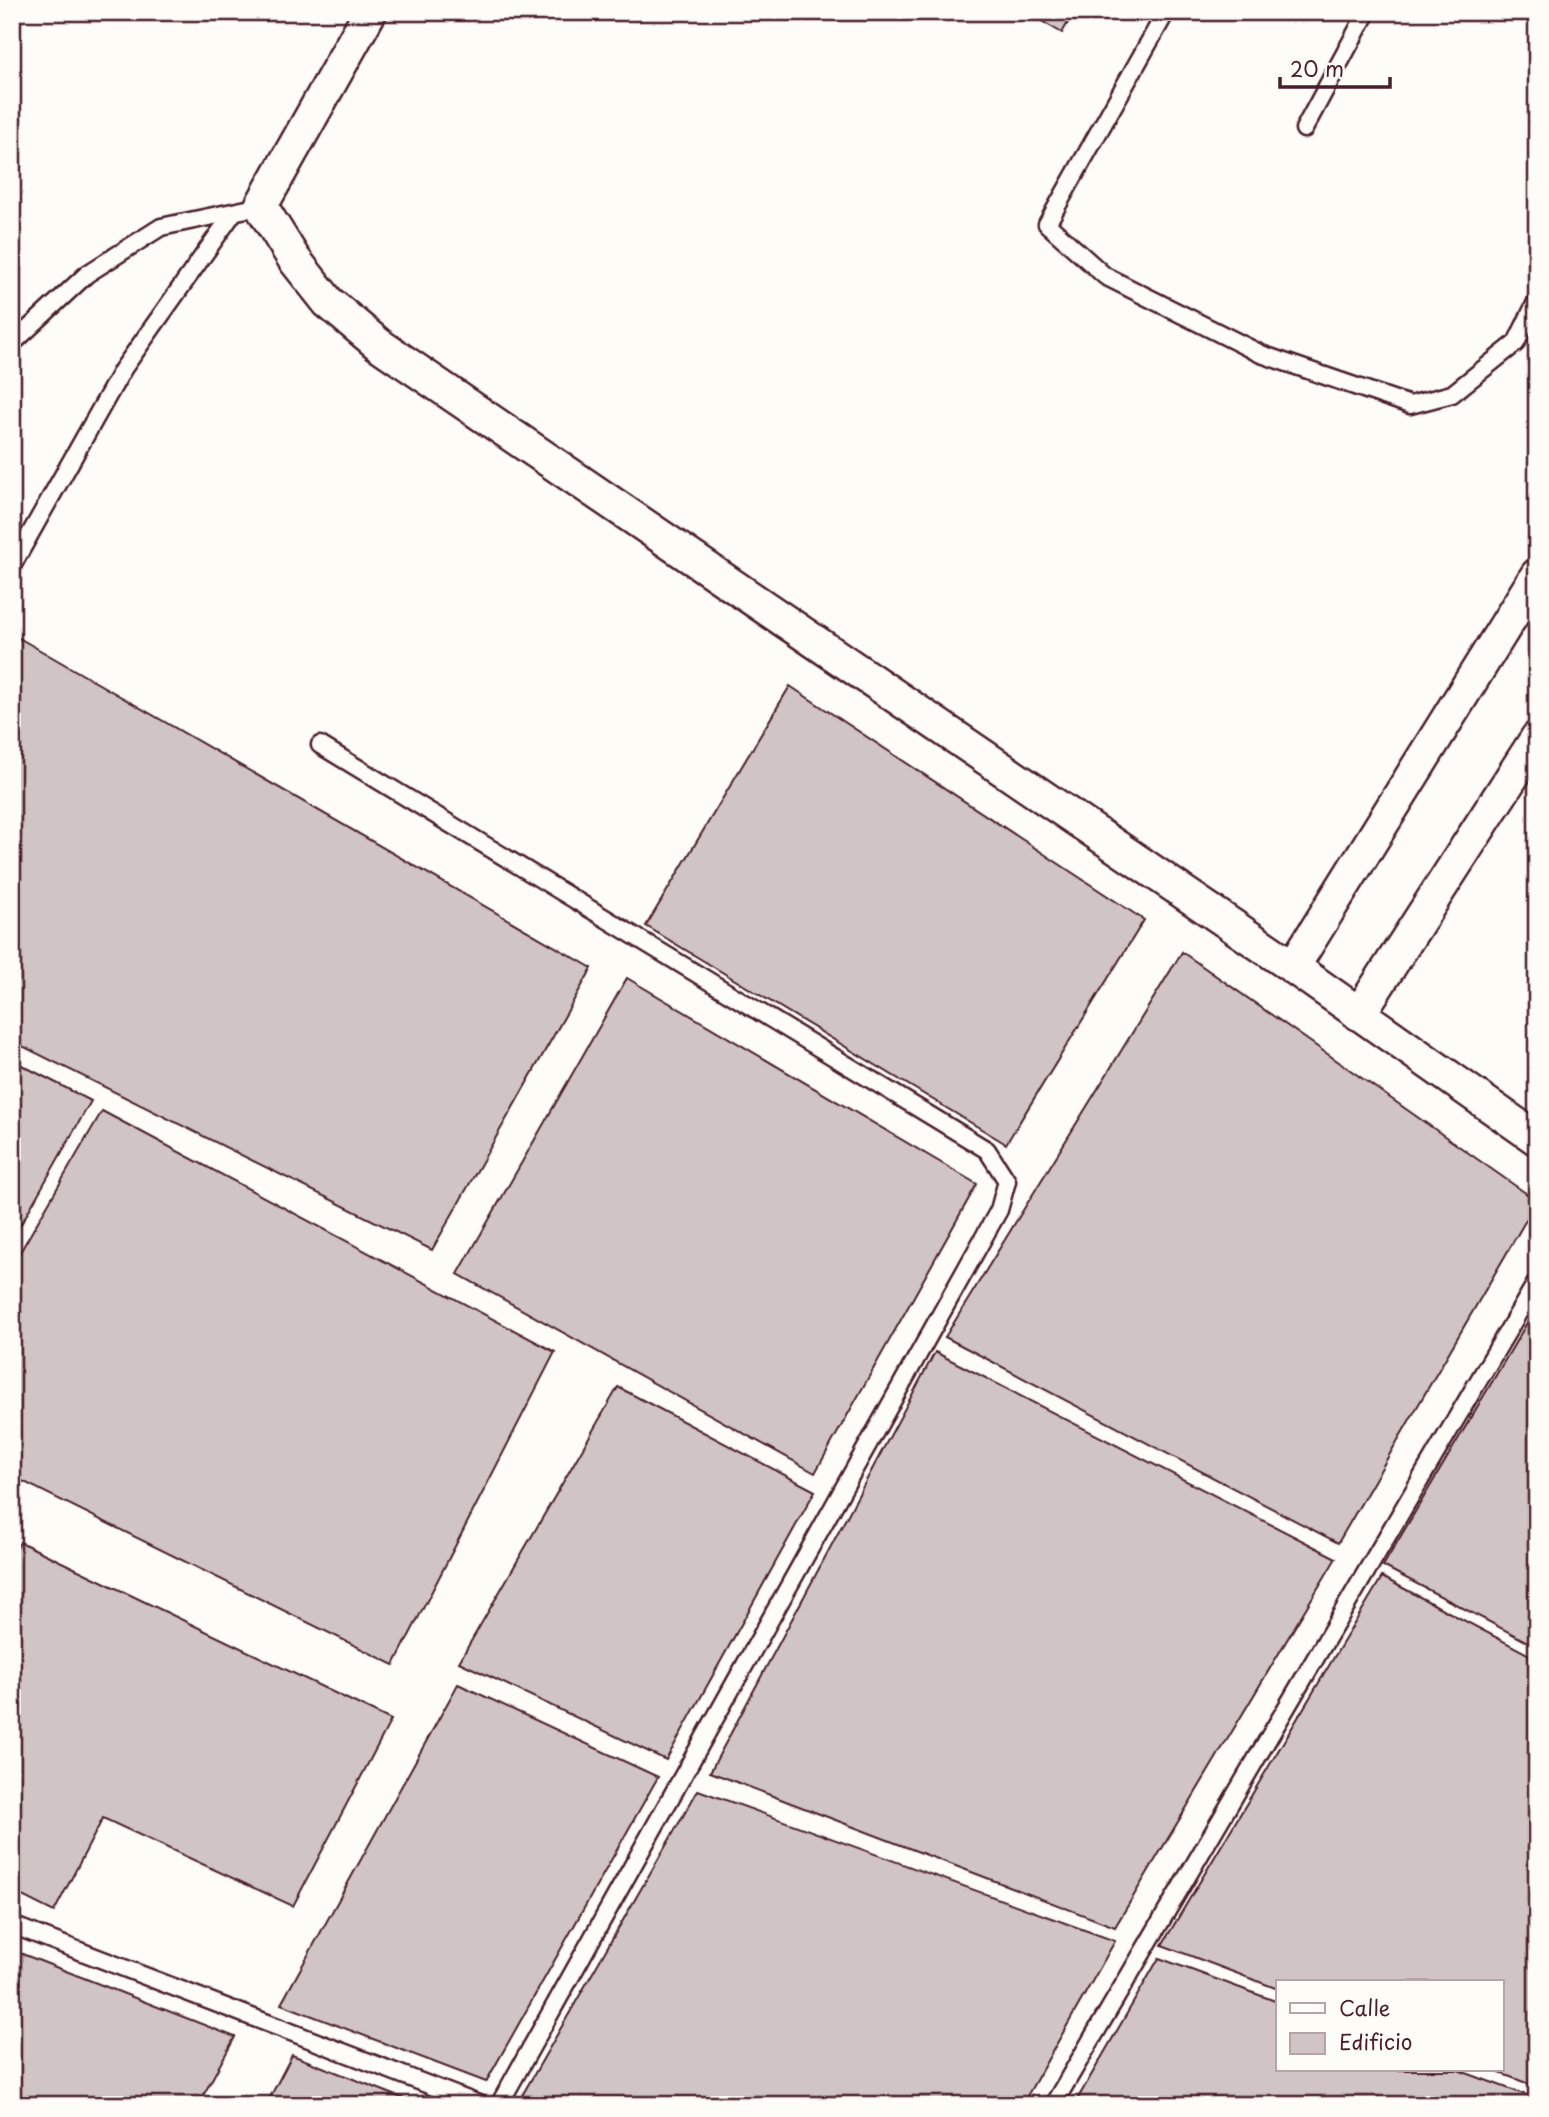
<svg xmlns="http://www.w3.org/2000/svg" width="1549" height="2117" viewBox="0 0 1549 2117" font-family="'Playpen Sans',sans-serif">
	<style>
		.building { fill: #d0c5c4; stroke: #4a1f2b; stroke-width: 2 }
		.lines { fill: none; stroke-linecap: round; stroke-linejoin: round }
		.lane-casing { stroke: #4a1f2b; stroke-width: 21 }
		.street-casing { stroke: #4a1f2b; stroke-width: 37 }
		.lane { stroke: #fdfcf7; stroke-width: 16 }
		.street { stroke: #fdfcf7; stroke-width: 32 }
	</style>
	<rect width="100%" height="100%" fill="#fdfcf7"/>
	<filter id="ink" filterUnits="userSpaceOnUse"><feTurbulence type="fractalNoise" baseFrequency=".0143" numOctaves="2"/><feDisplacementMap in="SourceGraphic" scale="14" xChannelSelector="R" yChannelSelector="G"/><feConvolveMatrix kernelMatrix="1 2 1 2 8 2 1 2 1" color-interpolation-filters="sRGB"/></filter>
	<g filter="url(#ink)">
		<g class="building">
			<polygon points="1026,12 1074,12 1062,33"/>
			<polygon points="19,638 592,968 432,1250 12,1041 12,650"/>
			<polygon points="790,686 1144,920 1006,1144 646,926"/>
			<polygon points="1182,952 1537,1201 1338,1543 945,1337"/>
			<polygon points="627,978 977,1184 815,1473 458,1274"/>
			<polygon points="12,1060 91,1101 12,1240"/>
			<polygon points="102,1111 555,1352 394,1665 12,1476 12,1266"/>
			<polygon points="1537,1306 1537,1647 1383,1566"/>
			<polygon points="935,1352 1336,1558 1115,1927 710,1772"/>
			<polygon points="618,1387 815,1491 666,1760 459,1662"/>
			<polygon points="20,1542 391,1720 293,1906 103,1818 54,1912 12,1891 12,1557"/>
			<polygon points="1382,1577 1537,1659 1537,2087 1492,2070 1502,2070 1502,1982 1278,1982 1278,1989 1162,1945"/>
			<polygon points="458,1684 658,1777 486,2082 281,2004"/>
			<polygon points="698,1790 1115,1941 1022,2105 535,2105 520,2099"/>
			<polygon points="12,1950 235,2037 198,2105 12,2105"/>
			<polygon points="1159,1958 1278,2002 1278,2070 1458,2070 1537,2099 1537,2105 1074,2105"/>
			<polygon points="292,2055 420,2105 266,2105"/>
		</g>
		<g class="lines">
			<defs>
				<g id="lane">
					<polyline points="1166,12 1047,224 1105,276 1261,354 1410,405 1452,394 1516,343 1537,300"/>
					<polyline points="1304,129 1367,12"/>
					<polyline points="12,344 87,274 161,227 261,206"/>
					<polyline points="12,566 123,369 234,212"/>
					<polyline points="320,745 987,1150 1007,1181 999,1210 499,2105"/>
					<polyline points="12,1925 481,2105"/>
					<polyline points="1053,2105 1537,1281"/>
				</g>
				<g id="street">
					<polyline points="370,12 261,206 294,259 328,302 378,344 1293,967 1537,1139"/>
					<polyline points="1293,967 1537,575"/>
					<polyline points="1359,1014 1537,738"/>
				</g>
			</defs>
			<use href="#lane" class="lane-casing"/>
			<use href="#street" class="street-casing"/>
			<use href="#lane" class="lane"/>
			<use href="#street" class="street"/>
		</g>
	</g>
	<rect width="1549" height="2117" fill="none" stroke="#fdfcf7" stroke-width="42"/>
	<rect x="21" y="21" width="1507" height="2075" fill="none" stroke="#4a1f2b" stroke-width="2.5" filter="url(#ink)"/>
	<rect x="1276" y="1980" width="228" height="91" fill="#fdfcf7" stroke="#b5a4a5" stroke-width="2"/>
	<rect x="1290" y="2003" width="35" height="10" fill="#fdfcf7" stroke="#b5a4a5" stroke-width="2"/>
	<text x="1339" y="2016" font-size="21" fill="#4a1f2b">Calle</text>
	<rect x="1290" y="2033" width="35" height="21" fill="#d0c5c4" stroke="#b5a4a5" stroke-width="2"/>
	<text x="1339" y="2050" font-size="21" fill="#4a1f2b">Edificio</text>
	<path d="M1280 77v10h110v-10" fill="none" stroke="#4a1f2b" stroke-width="3.5"/>
	<text x="1290" y="77" font-size="21" fill="#4a1f2b" stroke="#fdfcf7" stroke-width="5" paint-order="stroke">20 m</text>
</svg>
